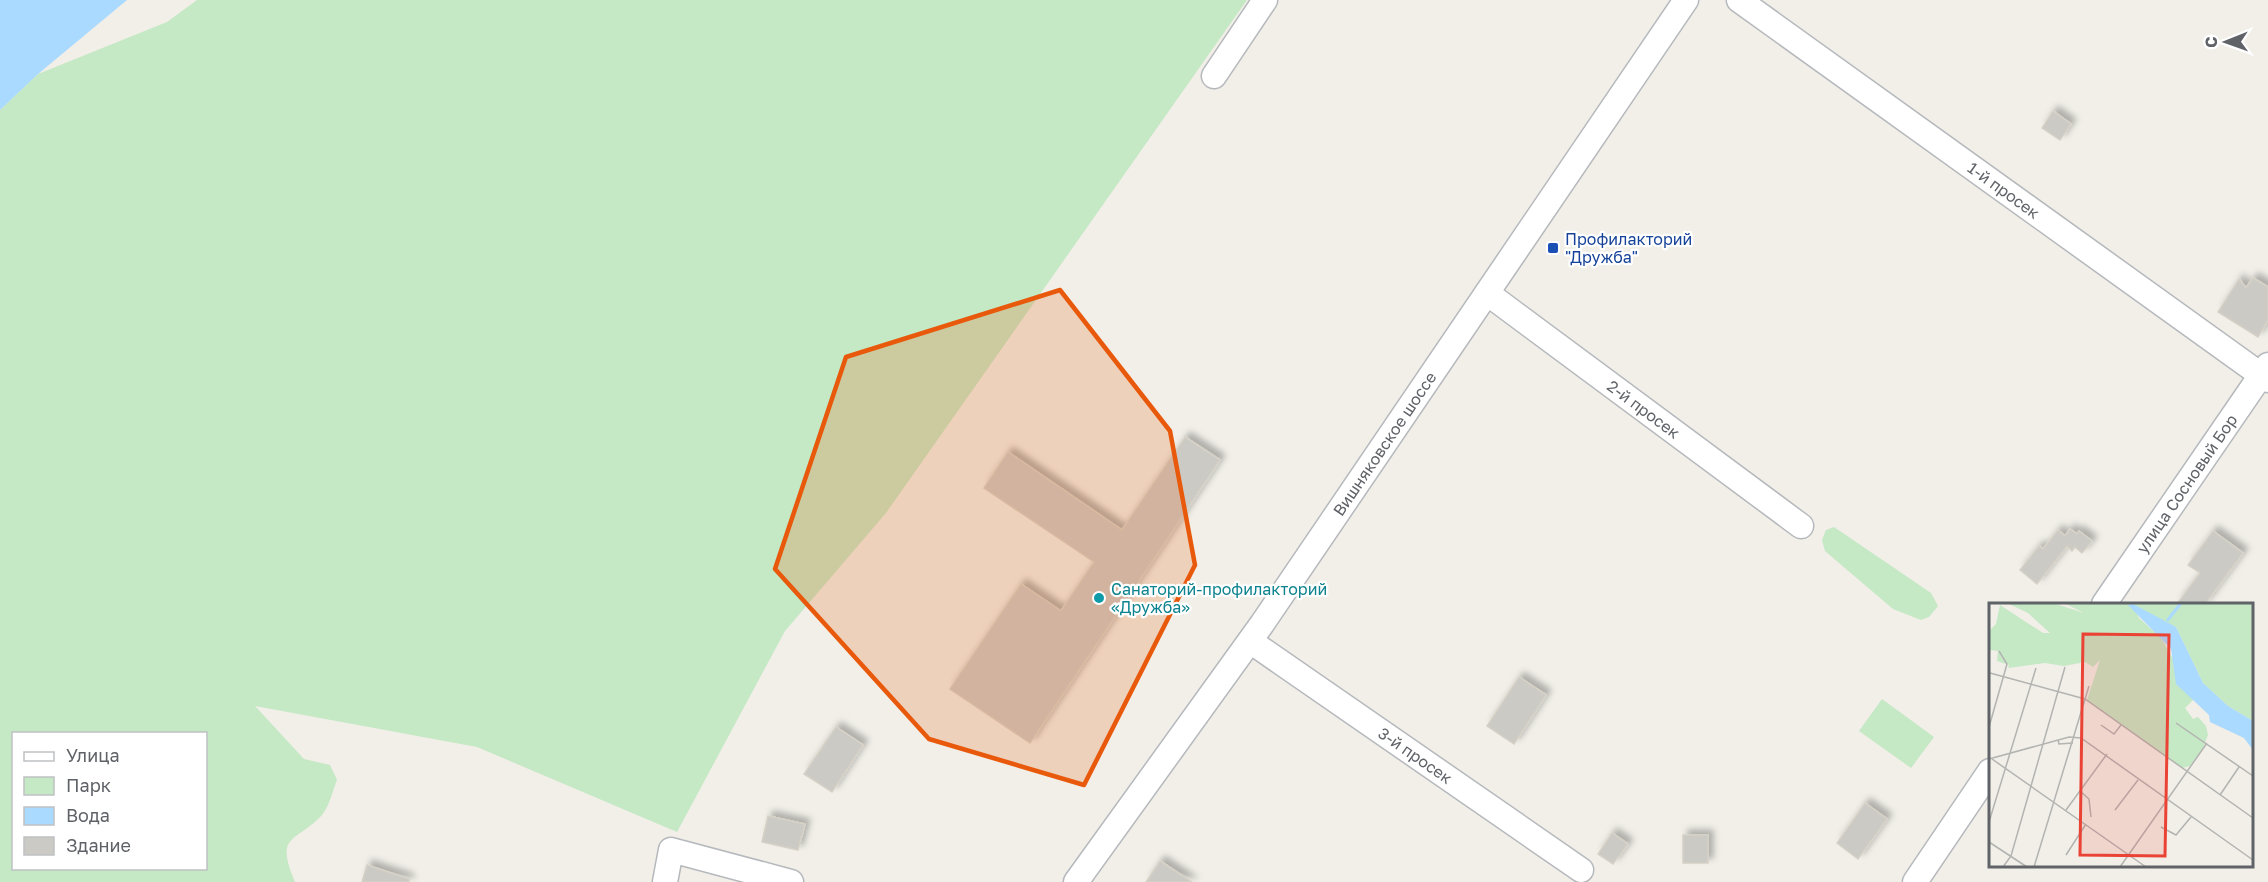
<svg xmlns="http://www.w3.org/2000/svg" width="2268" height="882" viewBox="0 0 2268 882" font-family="'Golos Text',sans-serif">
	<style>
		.green { fill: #c5e8c5; fill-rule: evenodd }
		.water { fill: #aadaff }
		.building { fill: #cccac5; stroke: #d6d1c6; stroke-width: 1.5; filter: url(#shadow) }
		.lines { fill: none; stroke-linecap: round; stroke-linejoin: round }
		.minor-casing { stroke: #b5b8bc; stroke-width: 27 }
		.minor { stroke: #fff; stroke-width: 24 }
		.marked { fill: #e8590c; fill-opacity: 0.2; stroke: #e8590c; stroke-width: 4.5; stroke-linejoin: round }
		.transit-dot { fill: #1a4fb4; stroke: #fff; stroke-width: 2 }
		.culture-dot { fill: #0f9aa8; stroke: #fff; stroke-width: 2 }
		.labels { text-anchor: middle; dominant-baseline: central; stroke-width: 4.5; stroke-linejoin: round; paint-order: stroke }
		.street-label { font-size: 16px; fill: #5f6368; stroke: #fff }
		.transit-label { font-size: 16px; fill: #164399; stroke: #fff; text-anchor: start }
		.culture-label { font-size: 16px; fill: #0d838f; stroke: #fff; text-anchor: start }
		.inset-river { fill: none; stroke: #aadaff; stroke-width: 3 }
		.inset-road { fill: none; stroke: #b3b3b1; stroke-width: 1.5 }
		.view { fill: #ea4335; fill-opacity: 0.15; stroke: #ea4335; stroke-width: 3 }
		.inset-edge { fill: none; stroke: #5f6368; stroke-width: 3 }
	</style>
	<defs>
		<filter id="shadow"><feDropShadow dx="5" dy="-5" stdDeviation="3" flood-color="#0004"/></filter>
	</defs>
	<rect width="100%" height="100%" fill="#f1efe8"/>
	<g class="green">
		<path d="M197 0H1247L886 513 785 631 677 832 477 747 255 706 304 759 330 765 337 780C333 790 329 807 322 815 296 843 274 833 295 882H0V110L38 74 167 22ZM14 734H206V868H14Z"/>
		<polygon points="1834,527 1931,593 1938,606 1929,617 1921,620 1893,609 1825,551 1822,540 1826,530"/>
		<polygon points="1882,699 1934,737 1911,768 1859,731"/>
	</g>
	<polygon class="water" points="0,0 127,0 38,74 0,110"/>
	<g class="building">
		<polygon points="2053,111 2071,124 2060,140 2042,128"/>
		<polygon points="2253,278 2268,287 2268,320 2258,337 2218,312 2239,279 2246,288"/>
		<polygon points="1185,437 1220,460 1030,743 950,689 1021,584 1061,611 1094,562 984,488 1008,452 1122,530"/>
		<polygon points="2070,529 2077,534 2079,531 2092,541 2082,553 2075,547 2072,551 2067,546 2037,584 2020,570 2039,546 2043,549 2058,530 2065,536"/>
		<polygon points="2213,531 2243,553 2205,604 2177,604 2200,573 2188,565"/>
		<polygon points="1519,677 1546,695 1514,744 1487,726"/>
		<polygon points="836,727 863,745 832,792 804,774"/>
		<polygon points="1865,803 1887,819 1858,859 1837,843"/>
		<polygon points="768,816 805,824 798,850 762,842"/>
		<polygon points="1612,833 1628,844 1613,864 1598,854"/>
		<rect x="1683" y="835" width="25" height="28"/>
		<polygon points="1160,861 1192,882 1146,882"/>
		<polygon points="367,865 409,879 409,882 362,882"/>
	</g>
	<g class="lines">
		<defs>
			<g id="minor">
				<path id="s1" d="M1739 0 2268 380"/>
				<polyline points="1214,76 1265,0"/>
				<path id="s2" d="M1487 293 1801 526"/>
				<path id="s3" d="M2104 604 2268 365"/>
				<path id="s4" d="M1250 641 1581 870"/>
				<polyline points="665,882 671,850 791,882"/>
				<path id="s5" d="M1076 882 1262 624 1686 0"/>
				<polyline points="1915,882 1990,771"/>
			</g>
		</defs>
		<use href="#minor" class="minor-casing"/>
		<use href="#minor" class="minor"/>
	</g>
	<path class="marked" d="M1060 290 1170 431 1195 565 1084 785 929 739 775 569 846 357Z"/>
	<rect class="transit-dot" x="1547" y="242" width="12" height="12" rx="3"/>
	<circle class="culture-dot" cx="1099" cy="598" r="6"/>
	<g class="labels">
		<g class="street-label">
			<text stroke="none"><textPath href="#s1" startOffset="326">1-й просек</textPath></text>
			<text stroke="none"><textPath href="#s2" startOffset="195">2-й просек</textPath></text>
			<text stroke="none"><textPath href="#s5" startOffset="536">Вишняковское шоссе</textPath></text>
			<text stroke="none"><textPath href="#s3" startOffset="146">улица Сосновый Бор</textPath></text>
			<text stroke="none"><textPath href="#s4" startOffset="201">3-й просек</textPath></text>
		</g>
		<g class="transit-label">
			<text x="1565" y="239">Профилакторий<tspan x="1565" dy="18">"Дружба"</tspan></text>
		</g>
		<g class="culture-label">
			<text x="1111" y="589">Санаторий-профилакторий<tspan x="1111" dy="18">«Дружба»</tspan></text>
		</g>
	</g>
	<g transform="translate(1989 603)">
		<rect width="264" height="264" fill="#f1efe8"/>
		<path d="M18 0H64L95 10 75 0H264V118L239 103 214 80 187 24 145 4 150 15 173 36 187 62V81L205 96 196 105 204 116 209 114 217 123 219 132 214 145 201 163 193 165 98 97 111 57 104 64 96 59 75 63 56 60 19 65 20 62 8 58 9 48 0 47V28L7 21 11 2 54 30H61L39 10Z" fill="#c5e8c5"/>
		<path d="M144 1 187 24 214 80 239 103 264 118V147L255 135 221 119 220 112 187 81 182 46 139 2Z" fill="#aadaff"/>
		<path class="inset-river" d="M178 18 192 0"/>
		<path class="inset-road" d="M1 70 96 96 264 215M187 120 264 173M112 122 125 131 132 122M0 124 18 61 10 48M69 137 70 141 84 140M0 156 80 134 92 135 264 257M3 156 157 264M91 188 100 196 102 214M231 192 250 164M77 207 118 151M126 207 149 177M0 219 47 65M172 224 187 232 202 214M0 239 38 264M77 252 97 221M14 264 22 253 76 64M45 264 100 83M131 264 218 140"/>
		<path class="view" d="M94 31 180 32 176 253 91 252Z"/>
		<rect width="264" height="264" class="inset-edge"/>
	</g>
	<rect x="12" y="732" width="195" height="138" fill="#ffffff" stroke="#bfc1c3" stroke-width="1.5"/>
	<rect x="24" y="752" width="30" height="9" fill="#ffffff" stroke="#bfc1c3" stroke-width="1.5"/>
	<text x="66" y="762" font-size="18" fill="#5f6368">Улица</text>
	<rect x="24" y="777" width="30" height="18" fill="#c5e8c5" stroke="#bfc1c3" stroke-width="1.5"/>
	<text x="66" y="792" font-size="18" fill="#5f6368">Парк</text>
	<rect x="24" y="807" width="30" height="18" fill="#aadaff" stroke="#bfc1c3" stroke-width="1.5"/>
	<text x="66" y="822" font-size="18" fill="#5f6368">Вода</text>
	<rect x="24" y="837" width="30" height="18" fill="#cccac5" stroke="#bfc1c3" stroke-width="1.5"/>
	<text x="66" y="852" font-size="18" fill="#5f6368">Здание</text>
	<g transform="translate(2226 42) rotate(269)" stroke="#ffffff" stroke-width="4.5" paint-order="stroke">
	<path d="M0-4.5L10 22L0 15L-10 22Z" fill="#5f6368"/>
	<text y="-9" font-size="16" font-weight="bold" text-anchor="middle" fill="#5f6368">С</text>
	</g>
</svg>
